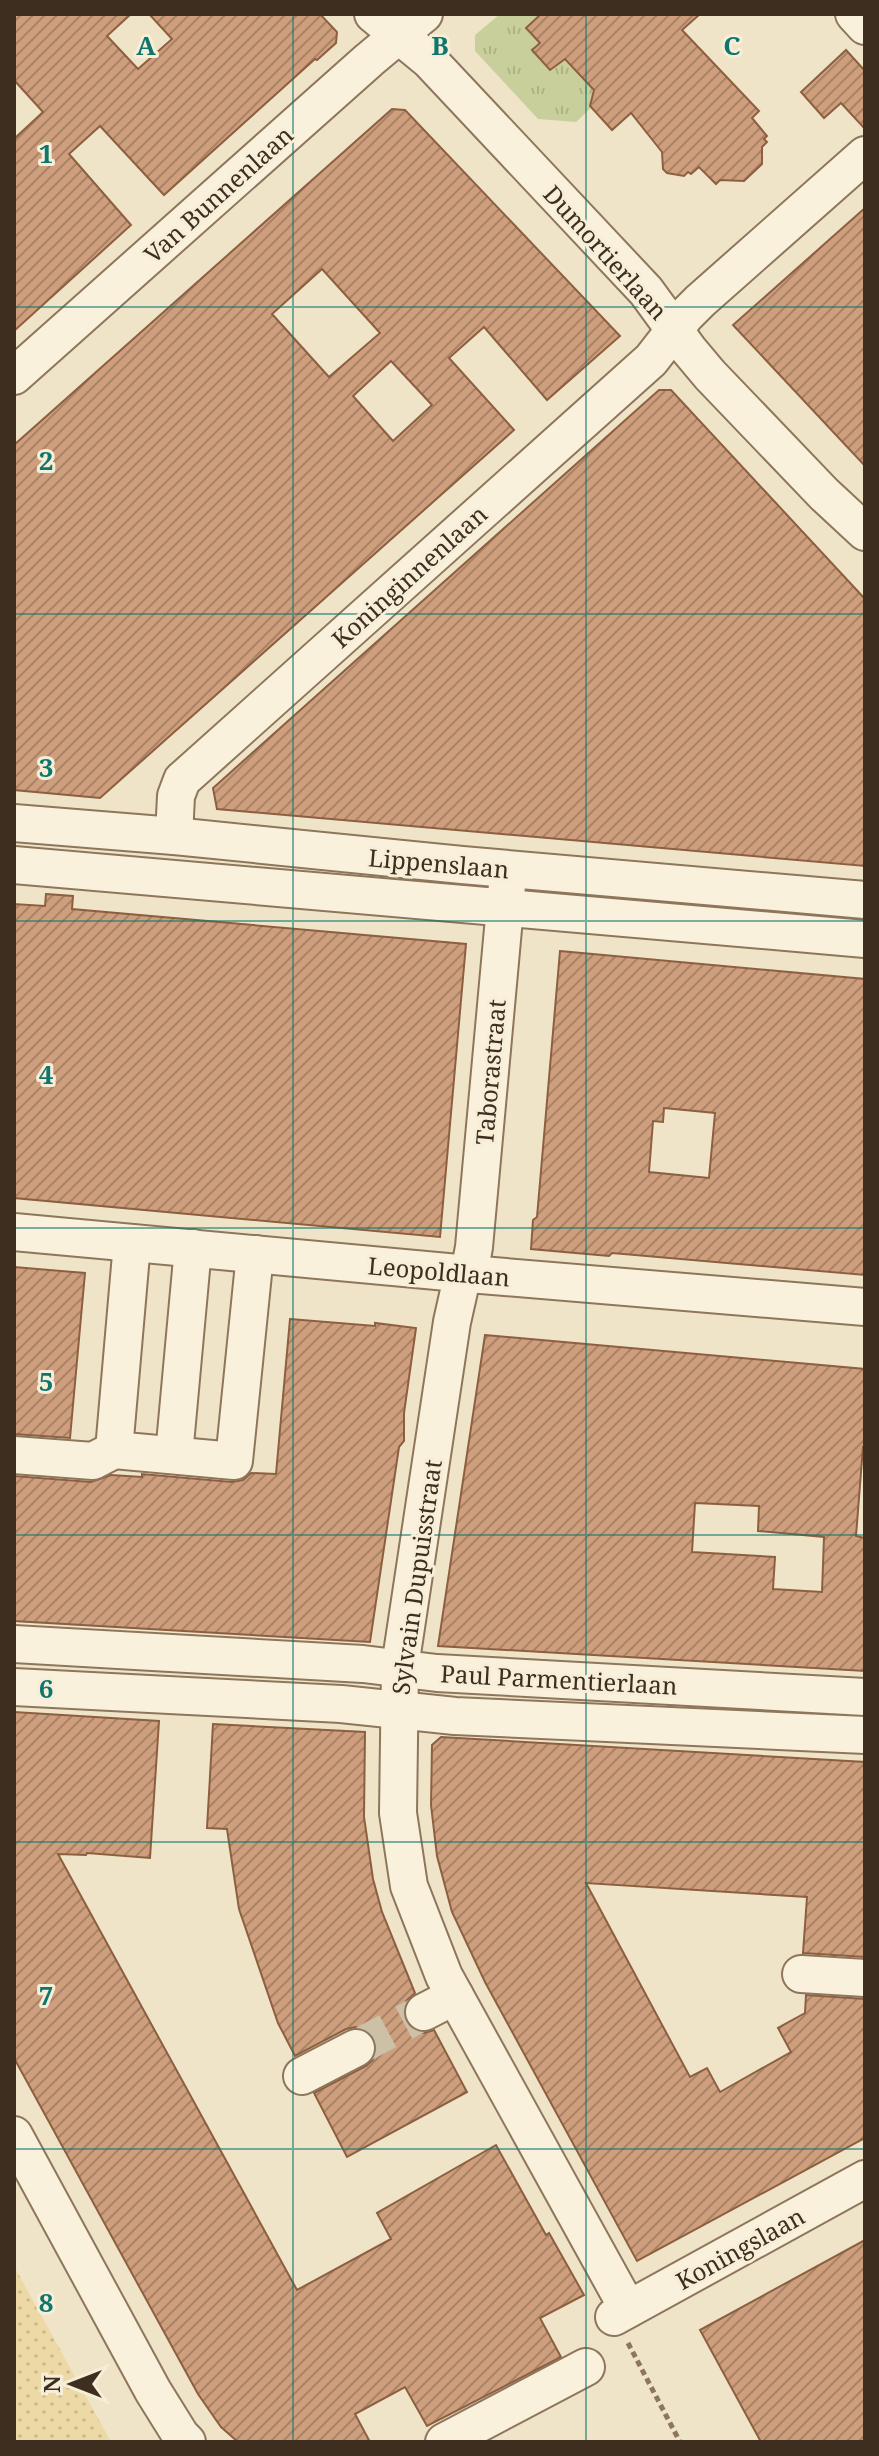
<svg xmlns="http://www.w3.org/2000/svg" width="879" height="2456" viewBox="0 0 879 2456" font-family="'Noto Serif',serif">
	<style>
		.grass { fill: url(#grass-tufts) }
		.sand { fill: url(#sand-dots) }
		.building { fill: url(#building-hatch); stroke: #8d5f41; stroke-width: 2; fill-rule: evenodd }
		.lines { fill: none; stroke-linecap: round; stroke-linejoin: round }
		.minor-tunnel { stroke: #ccc0a6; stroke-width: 36; stroke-dasharray: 36 18; stroke-linecap: butt }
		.minor-casing { stroke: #8d765c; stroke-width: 40 }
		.path { stroke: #8d765c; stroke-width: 5; stroke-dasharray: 6 4; stroke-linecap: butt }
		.minor { stroke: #faf1dc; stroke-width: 36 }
		.grid { fill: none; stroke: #0f766e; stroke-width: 2; stroke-opacity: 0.55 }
		.labels { text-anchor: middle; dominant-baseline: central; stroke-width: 6; stroke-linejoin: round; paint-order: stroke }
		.street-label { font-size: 24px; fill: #3d2e20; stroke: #f7eed8 }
		.grid-label { font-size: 26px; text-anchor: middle; font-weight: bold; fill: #0f766e; stroke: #f7eed8; stroke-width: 6; stroke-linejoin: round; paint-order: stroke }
	</style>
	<defs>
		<pattern id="grass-tufts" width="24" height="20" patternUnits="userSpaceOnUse" patternTransform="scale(2)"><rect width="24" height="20" fill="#c9cf9b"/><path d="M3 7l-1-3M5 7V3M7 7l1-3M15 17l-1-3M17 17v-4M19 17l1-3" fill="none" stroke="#aeb285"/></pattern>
		<pattern id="sand-dots" width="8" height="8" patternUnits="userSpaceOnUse" patternTransform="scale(2)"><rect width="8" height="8" fill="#ecd9a5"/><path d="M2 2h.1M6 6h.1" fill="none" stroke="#cbbb8e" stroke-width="1.8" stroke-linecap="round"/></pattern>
		<pattern id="building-hatch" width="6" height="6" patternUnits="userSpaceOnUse" patternTransform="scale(2)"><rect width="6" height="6" fill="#cf9f7d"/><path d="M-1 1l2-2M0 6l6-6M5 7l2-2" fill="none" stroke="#a98266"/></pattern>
	</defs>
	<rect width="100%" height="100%" fill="#f0e4c8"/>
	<polygon class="grass" points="500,14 541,14 526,28 540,43 533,51 550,70 565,59 597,93 592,96 591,100 594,105 576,122 538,119 475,51 475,35"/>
	<polygon class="sand" points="14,2266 111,2442 14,2442"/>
	<g class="building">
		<polygon points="14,14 131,14 107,36 138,69 172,39 149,14 320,14 337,32 336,43 317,60 315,59 164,195 100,126 69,154 131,225 14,331 14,139 43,112 14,80"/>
		<polygon points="541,14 700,14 682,30 759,111 752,118 767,136 764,139 767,142 762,147 762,164 744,181 720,180 716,184 699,167 691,174 688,172 684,176 667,173 663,169 662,152 631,113 612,130 590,106 594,90 565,59 550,70 532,50 540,43 526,28"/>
		<polygon points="846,50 865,71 865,129 841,103 824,118 801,92"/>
		<path d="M392 109 405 110 620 336 547 400 484 327 449 358 514 430 100 798 14 790V445ZM322 269 380 333 329 377 272 314ZM391 361 432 405 393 441 353 396Z"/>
		<polygon points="865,208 865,466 733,325"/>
		<polygon points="659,390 671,390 865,599 865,866 217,809 213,788"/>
		<polygon points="46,894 73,896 72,909 466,944 440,1237 14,1198 14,904 45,906"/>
		<path d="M560 951 865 979V1275L612 1253 609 1256 531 1249 533 1220 537 1217ZM664 1108 715 1113 709 1178 649 1172 653 1121 663 1122Z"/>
		<polygon points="14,1267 85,1273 70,1438 14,1434"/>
		<polygon points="290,1319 375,1326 375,1323 416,1328 404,1413 404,1441 399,1447 370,1642 14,1621 14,1476 91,1482 111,1475 142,1477 142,1474 232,1482 243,1480 251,1473 276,1474"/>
		<path d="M485 1335 865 1369V1447H863L856 1536 865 1538V1671L438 1646ZM695 1503 759 1506 758 1531 824 1537 822 1592 773 1589 775 1557 692 1552Z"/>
		<polygon points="14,1712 159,1721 150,1858 87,1853 86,1855 58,1854 297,2290 391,2239 377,2213 496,2145 546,2235 549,2233 584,2295 540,2318 561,2357 427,2426 405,2387 355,2414 370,2442 238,2442 221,2427 198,2394 14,2058"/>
		<polygon points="213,1724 365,1732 364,1817 373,1879 382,1912 415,1993 406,2001 403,2012 405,2021 413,2030 424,2033 434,2030 467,2092 347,2157 314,2093 366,2066 373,2060 377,2050 375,2039 368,2031 356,2027 346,2029 295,2056 278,2023 239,1909 227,1829 207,1828"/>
		<polygon points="441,1737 865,1762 865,1957 803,1953 807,1897 586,1883 690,2077 707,2068 720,2092 791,2052 778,2028 805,2013 806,1995 865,1999 865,2138 637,2261 485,1982 452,1912 437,1856 431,1805 432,1745"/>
		<polygon points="865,2240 865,2442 761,2442 700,2330"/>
	</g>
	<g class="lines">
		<polyline class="minor-tunnel" points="356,2048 424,2012"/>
		<defs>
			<g id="minor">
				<polyline points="373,14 429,60 646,291 689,350 710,375 824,494 865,532"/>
				<polyline points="854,14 865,26"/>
				<polyline points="14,376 369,60 424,14"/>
				<polyline points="14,823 174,836 462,865 865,900"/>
				<polyline points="174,836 176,796 182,780 651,360 686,315 700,301 865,155"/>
				<polyline points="14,865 865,939"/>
				<polyline points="14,1232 469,1274 865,1307"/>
				<polyline points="132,1243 114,1450 234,1461 255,1254"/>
				<polyline points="463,1273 452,1322 400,1667 398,1813 409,1886 444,1976 628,2309"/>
				<polyline points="469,1274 474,1247 507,885"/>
				<polyline points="14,1455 93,1461 114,1450"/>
				<polyline points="174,1455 193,1248"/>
				<polyline points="14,1644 363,1664 437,1673 865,1697"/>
				<polyline points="14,1687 341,1704 455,1716 865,1735"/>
				<polyline points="801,1974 865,1978"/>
				<polyline points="424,2012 455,1996"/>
				<polyline points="302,2076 356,2048"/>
				<polyline points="14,2135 153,2391 181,2436 187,2442"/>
				<polyline points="614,2317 865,2179"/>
				<polyline points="444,2442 586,2367"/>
			</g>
		</defs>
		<use href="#minor" class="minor-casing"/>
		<polyline class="path" points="628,2343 680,2442"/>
		<use href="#minor" class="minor"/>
	</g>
	<path class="grid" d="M293 14V2442M586 14V2442M14 307H865M14 614H865M14 921H865M14 1228H865M14 1535H865M14 1842H865M14 2149H865"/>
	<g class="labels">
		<g class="street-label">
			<text transform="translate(218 194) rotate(-42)">Van Bunnenlaan</text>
			<text transform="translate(606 252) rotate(48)">Dumortierlaan</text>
			<text transform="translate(409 576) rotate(-42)">Koninginnenlaan</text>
			<text transform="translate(439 863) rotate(5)">Lippenslaan</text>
			<text transform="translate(490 1072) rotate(-85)">Taborastraat</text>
			<text transform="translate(439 1271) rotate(5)">Leopoldlaan</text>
			<text transform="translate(416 1577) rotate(-82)">Sylvain Dupuisstraat</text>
			<text transform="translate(559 1679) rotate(3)">Paul Parmentierlaan</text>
			<text transform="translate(740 2248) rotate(-29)">Koningslaan</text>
		</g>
	</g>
	<g class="grid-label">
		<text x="146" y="55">A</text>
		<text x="440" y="55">B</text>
		<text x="732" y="55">C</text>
		<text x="46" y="163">1</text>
		<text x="46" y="470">2</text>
		<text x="46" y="777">3</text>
		<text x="46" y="1084">4</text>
		<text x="46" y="1391">5</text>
		<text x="46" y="1698">6</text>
		<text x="46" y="2005">7</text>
		<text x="46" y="2312">8</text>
	</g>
	<rect width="879" height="2456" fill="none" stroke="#3d2e20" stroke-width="32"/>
	<g transform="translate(72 2384) rotate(270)" stroke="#f7eed8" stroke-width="6" paint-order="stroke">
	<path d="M0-6L14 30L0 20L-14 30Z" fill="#3d2e20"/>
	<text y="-12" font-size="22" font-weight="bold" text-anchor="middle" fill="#3d2e20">N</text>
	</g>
</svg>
